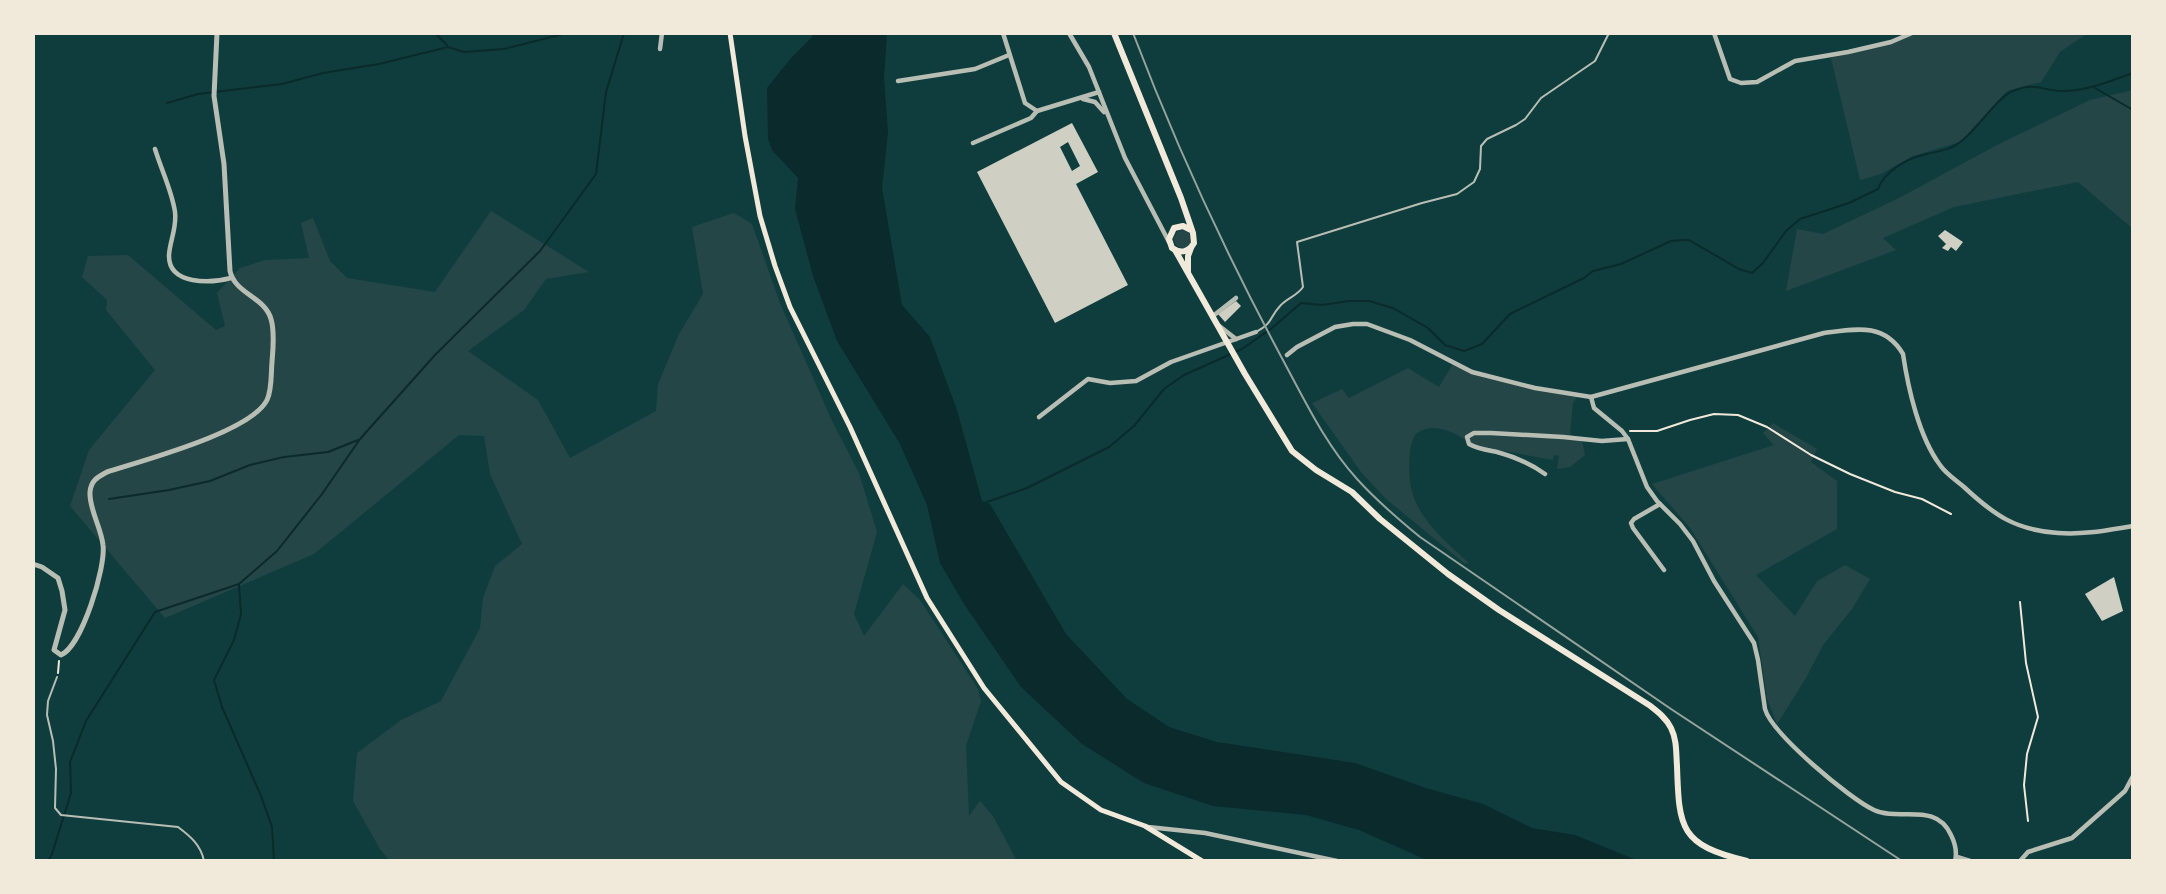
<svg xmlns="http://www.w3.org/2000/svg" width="2166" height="894" viewBox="0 0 2166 894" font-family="Manrope,sans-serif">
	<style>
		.green { fill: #244646 }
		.water { fill: #0a2a2b }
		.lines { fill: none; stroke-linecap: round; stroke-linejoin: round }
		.stream { stroke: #0a2a2b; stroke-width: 2 }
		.building { fill: #cfcfc3; fill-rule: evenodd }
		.path { stroke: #f1e9da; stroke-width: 2 }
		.service { stroke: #b8beb3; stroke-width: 2 }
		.minor { stroke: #b8beb3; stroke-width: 4.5 }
		.tertiary { stroke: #b8beb3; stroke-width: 5 }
		.secondary { stroke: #f1e9da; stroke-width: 5 }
		.primary { stroke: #f1e9da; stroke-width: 6 }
		.rail { stroke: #97a49c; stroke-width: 2 }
	</style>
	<rect width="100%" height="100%" fill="#0f3d3e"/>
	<g class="green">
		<polygon points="1920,33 2088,33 2060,52 2041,82 2007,91 1960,142 1913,156 1881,174 1860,180 1831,58"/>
		<polygon points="2133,90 2133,229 2078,182 1954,207 1883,238 1896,250 1786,291 1797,229 1823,234 1899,198 1997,145 2090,100"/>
		<polygon points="491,211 589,272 546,279 524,310 468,351 538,400 570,458 656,411 658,384 679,334 703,294 692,227 734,213 752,224 780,303 832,421 859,473 877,532 854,614 864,636 903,584 920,600 978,689 981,701 966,746 969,816 980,801 993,816 1017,861 390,861 380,849 353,801 357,753 401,720 441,701 480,628 483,598 495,566 522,544 490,474 484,436 459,435 314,554 165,618 70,506 89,450 155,370 106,310 107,300 82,277 88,256 128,255 216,330 225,326 217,293 240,268 265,260 309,258 301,223 313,218 330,261 347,278 435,292"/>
		<circle cx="1183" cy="239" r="9"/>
		<path d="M1454 362C1492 382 1537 388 1579 395L1573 403 1570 434 1582 441 1585 455 1570 467 1557 469 1559 456 1554 455 1553 460 1471 445C1459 433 1433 421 1417 433 1407 441 1408 479 1412 491 1419 520 1447 543 1469 563L1465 564 1386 499 1361 472 1312 403 1342 389 1349 398 1408 368 1439 387Z"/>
		<polygon points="1773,423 1817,449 1811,462 1837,481 1837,529 1756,575 1795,616 1817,581 1845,565 1870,579 1852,609 1823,645 1806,678 1777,724 1767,699 1758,637 1690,528 1652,484 1774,445 1763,433"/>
	</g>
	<polygon class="water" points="813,33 887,33 884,78 888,132 882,188 902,305 930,337 957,410 982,501 990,504 1066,634 1127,699 1169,727 1217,742 1355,763 1426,788 1483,804 1532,828 1575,835 1639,861 1429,861 1359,830 1306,815 1213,806 1144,783 1082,744 1021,687 964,604 940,563 927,505 900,444 837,341 813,276 795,209 798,178 772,150 768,139 767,88 791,58 812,37"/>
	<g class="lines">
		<g class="stream">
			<polyline points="435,33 447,45"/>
			<polyline points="2095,88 2133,110"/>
			<polyline points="167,103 198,94 282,84 323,73 379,64 448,47 464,52 504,49 567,33"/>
			<polyline points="109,499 169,490 210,481 250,465 284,457 328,452 358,440"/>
			<path d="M984 503 1027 488 1109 447 1134 426 1164 389 1184 375 1242 349 1272 328 1301 303 1322 305 1349 301H1369L1393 308 1428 328 1445 345 1464 351 1482 344 1510 314 1584 278 1593 271 1621 264 1671 241 1683 240H1689L1739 269 1752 273 1763 263 1786 231 1800 219 1849 203 1878 189C1884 172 1906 159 1923 155 1933 152 1946 151 1954 146 1975 135 1995 98 2013 91 2035 82 2041 90 2060 91 2085 92 2110 81 2133 73"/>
			<polyline points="239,585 241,614 234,640 214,680 222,707 261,796 272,827 274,861"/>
			<polyline points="48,861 52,854 71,793 70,762 86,721 155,612 239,584 277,551 322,494 360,439 435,355 540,251 596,174 606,92 624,33"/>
		</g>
	</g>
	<g class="building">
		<path d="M1072 123 1098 172 1076 184 1128 285 1055 323 977 172ZM1068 142 1080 166 1072 171 1060 147Z"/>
		<polygon points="1945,230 1963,242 1956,251 1951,247 1948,251 1942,248 1946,244 1938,236"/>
		<polygon points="1236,301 1241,306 1225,322 1218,314"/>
		<polygon points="2114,577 2123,611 2102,621 2085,594"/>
	</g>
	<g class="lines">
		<g class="path">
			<polyline points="1630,431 1657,431 1690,420 1714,414 1738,415 1767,427 1811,455 1850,474 1895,492 1922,499 1951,514"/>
			<polyline points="2020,602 2026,663 2038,717 2027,754 2024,785 2028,821"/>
			<polyline points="58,673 59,661"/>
		</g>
		<g class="service">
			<path d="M1256 332C1273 323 1269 318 1280 306 1287 298 1297 296 1303 287L1297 242 1422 203 1457 194 1474 182 1480 169 1481 146 1487 139 1516 125 1525 119 1541 98 1595 61 1609 33"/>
			<path d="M57 677 48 701 47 715 53 741 56 769 55 808 61 815 178 827C190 836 201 845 204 861"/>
		</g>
		<g class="minor">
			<polyline points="1003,33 1025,103 1037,111"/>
			<polyline points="1069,33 1089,67 1125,158 1169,242"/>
			<polyline points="1714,33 1730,79 1741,83 1757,82 1795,61 1848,52 1891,42 1912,33"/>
			<polyline points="660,49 662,33"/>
			<polyline points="898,81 975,69 1009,55"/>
			<polyline points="1083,99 1095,102 1104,112"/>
			<polyline points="973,143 1031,118 1037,111 1099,92"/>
			<path d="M155 149C161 169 172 191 175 212 177 228 170 240 169 255 168 286 212 283 231 278"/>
			<polyline points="1213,316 1236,298"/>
			<polyline points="1218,325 1236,339"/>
			<path d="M1287 355 1297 347 1335 327 1353 324H1367L1410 340 1472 372 1535 388 1591 397 1824 333C1855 329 1884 322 1903 354 1908 388 1919 437 1940 465 1946 474 1956 480 1964 487 1994 515 2015 530 2058 533 2084 535 2108 530 2133 526"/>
			<path d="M1591 397 1594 408 1622 431 1628 439 1647 487 1657 501 1680 524 1693 541 1714 581 1754 643 1758 660 1765 709C1772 734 1850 799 1874 810 1899 822 1936 801 1951 835 1955 843 1957 853 1955 861"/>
			<polyline points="1039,417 1088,379 1110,383 1136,381 1171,362 1256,332"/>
			<path d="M1545 474C1530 463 1515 457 1497 452 1487 450 1478 449 1469 444L1467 437 1474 433H1491L1563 437 1602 441 1628 439"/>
			<polyline points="1660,504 1634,519 1631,523 1633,528 1664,570"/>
			<polyline points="1148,827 1205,833 1337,861"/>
			<polyline points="1957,857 1970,861"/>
			<polyline points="2020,861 2028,852 2072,838 2125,791 2133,776"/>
		</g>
		<path class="tertiary" d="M33 564 42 567 58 578 62 591 65 610 54 650 61 655C82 646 106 567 103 545 101 527 89 509 90 492 91 480 98 477 107 472 144 460 251 432 267 400 272 390 271 373 272 362 273 349 275 332 271 319 265 297 235 294 230 271L224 164 214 96 217 33"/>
		<polyline class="secondary" points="730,33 745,136 760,216 775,266 790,307 850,427 927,598 984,688 1061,782 1101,810 1145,826 1202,861"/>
		<g class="primary">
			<path d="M1114 33 1181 198 1193 233 1194 243C1189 252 1181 254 1172 248L1169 239 1174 228 1183 226 1191 230"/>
			<path d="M1175 250 1245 374 1292 451 1316 470 1352 492 1380 519 1448 574 1499 610 1649 705C1658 712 1666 718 1671 728 1677 740 1676 753 1677 766 1679 829 1680 845 1747 861"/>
			<polyline points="1188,271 1188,256 1191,248"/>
		</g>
		<path class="rail" d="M1133 33C1176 146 1227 256 1284 362 1306 403 1326 445 1357 479 1376 500 1398 519 1420 537L1671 709 1902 861"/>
	</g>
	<rect width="2166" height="894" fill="none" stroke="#f1e9da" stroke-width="70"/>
</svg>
